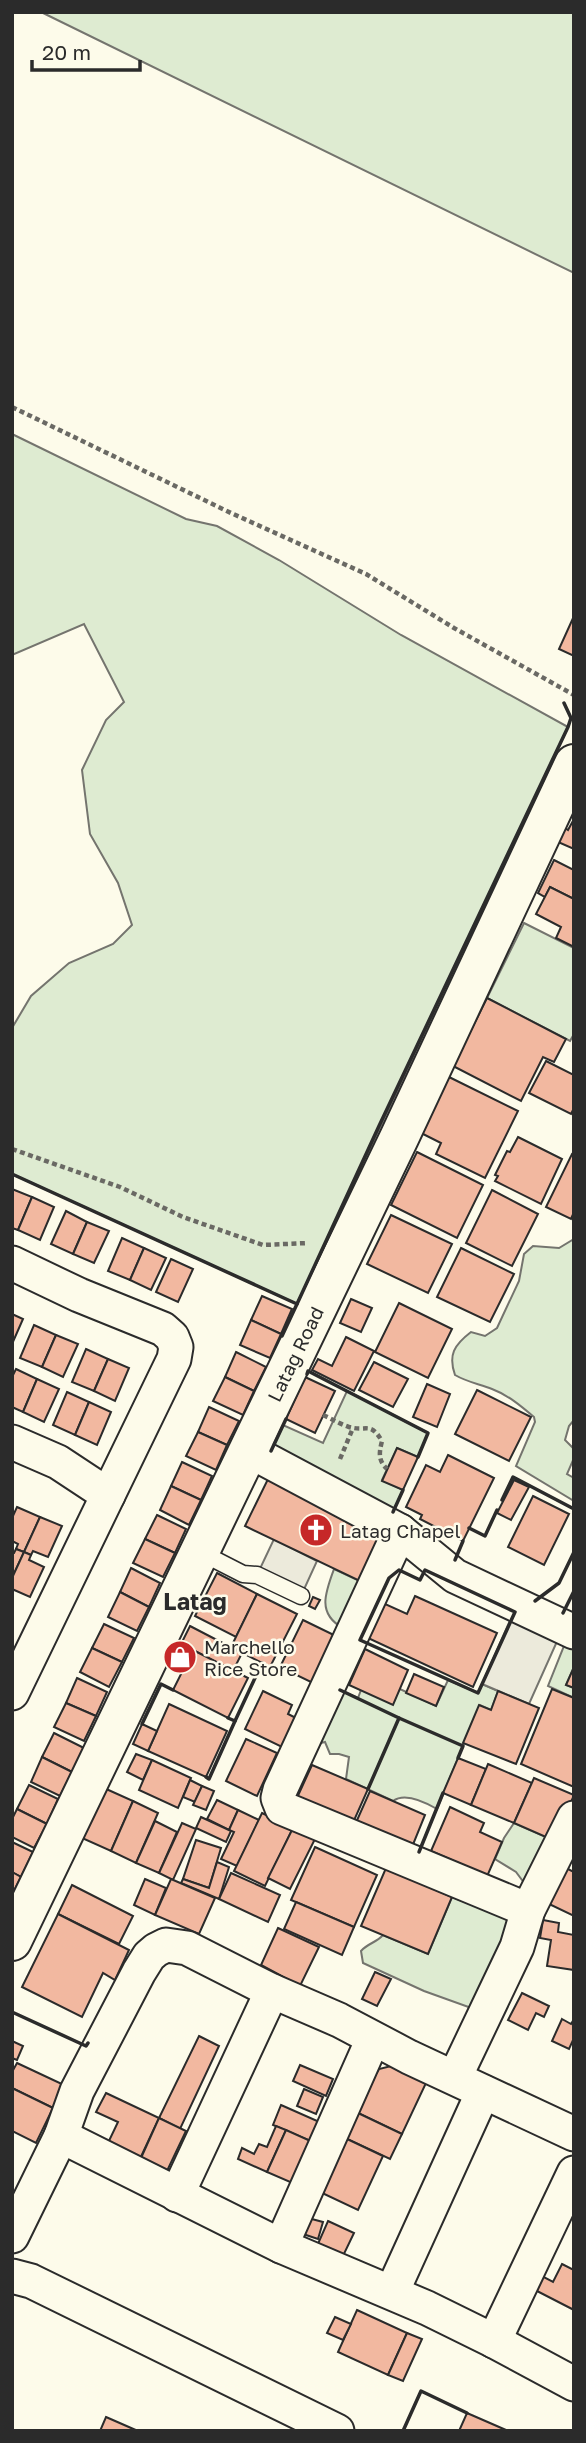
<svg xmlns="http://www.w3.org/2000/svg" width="586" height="2443" viewBox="0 0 586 2443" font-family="'Golos Text',sans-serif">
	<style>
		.green { fill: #deebd1; stroke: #74746e; stroke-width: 2 }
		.parking { fill: #eceadb; stroke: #74746e; stroke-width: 2 }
		.building { fill: #f2b8a0; stroke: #2b2b2b; stroke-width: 2 }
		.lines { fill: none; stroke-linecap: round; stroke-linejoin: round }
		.service-casing { stroke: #2b2b2b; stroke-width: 19 }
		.minor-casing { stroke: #2b2b2b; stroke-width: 37 }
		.tertiary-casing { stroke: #2b2b2b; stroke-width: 42 }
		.path { stroke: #6a6964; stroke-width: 4.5; stroke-dasharray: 5 3.5; stroke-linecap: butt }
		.service { stroke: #fdfbea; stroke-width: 16 }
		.minor { stroke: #fdfbea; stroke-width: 33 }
		.tertiary { stroke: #fdfbea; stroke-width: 38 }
		.wall { stroke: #2b2b2b; stroke-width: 3.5 }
		.labels { text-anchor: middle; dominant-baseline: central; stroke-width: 5; stroke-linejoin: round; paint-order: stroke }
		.street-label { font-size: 19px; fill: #2b2b2b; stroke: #fdfbea }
		.poi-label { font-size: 19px; fill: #2b2b2b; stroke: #fdfbea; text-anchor: start }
		.quarter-label { font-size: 23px; font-weight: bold; fill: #2b2b2b; stroke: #fdfbea }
	</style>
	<rect width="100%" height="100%" fill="#fdfbea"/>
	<g class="green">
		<polygon points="41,12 574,12 574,273"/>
		<polygon points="12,434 186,519 217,526 279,560 401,635 568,727 297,1304 12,1174 12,1028 31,996 69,963 113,944 132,925 118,883 90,834 82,770 106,720 124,702 84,624 12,655"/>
		<polygon points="524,923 574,948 574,1034 570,1041 487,998"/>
		<path d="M574 1239V1420L569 1426 565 1440 574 1449V1458L567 1474 574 1478V1501L516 1466 535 1422 534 1417C521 1406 508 1395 492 1389 479 1384 467 1382 455 1375 448 1355 454 1345 471 1332L485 1336 497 1328 519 1281 524 1254 533 1246 559 1248Z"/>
		<polygon points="347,1391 428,1433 418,1457 397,1448 382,1480 403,1490 393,1512 270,1454 283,1425 323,1443"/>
		<path d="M334 1569 364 1583 343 1628C317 1614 325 1593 334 1569Z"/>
		<polygon points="571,1641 574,1643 574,1667 566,1685 574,1688 574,1698 548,1686 564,1646"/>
		<path d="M448 1680 478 1693 482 1684 498 1691 491 1710 480 1705 437 1809C425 1802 405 1792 393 1801L346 1779 349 1757 339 1754H330L325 1742 321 1743 312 1754 335 1688 358 1698 361 1690 400 1689 436 1706Z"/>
		<polygon points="514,1823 555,1841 525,1884 516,1872 495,1859 504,1838"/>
		<path d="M452 1897 511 1920 474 2009 424 1991 363 1963 361 1951C368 1943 376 1943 383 1935L428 1954Z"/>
	</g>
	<g class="parking">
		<polygon points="274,1539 317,1561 301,1596 257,1575"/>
		<polygon points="512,1616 559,1637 529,1704 482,1684"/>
	</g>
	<g class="building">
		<polygon points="574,616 574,656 559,649"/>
		<polygon points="574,819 574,849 558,842 565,828 568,830"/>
		<polygon points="554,860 574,870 574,899 550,887 545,897 538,893"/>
		<polygon points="550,887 574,899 574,947 556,938 561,927 536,914"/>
		<polygon points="487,998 566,1039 554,1062 543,1057 521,1101 453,1066"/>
		<polygon points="546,1061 574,1075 574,1108 571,1114 529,1093"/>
		<polygon points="449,1077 518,1111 485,1178 436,1154 441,1143 421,1133"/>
		<polygon points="518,1137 562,1159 541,1204 495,1181 498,1176 495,1175 507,1151 510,1152"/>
		<polygon points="417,1152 483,1185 457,1238 391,1205"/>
		<polygon points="572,1154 574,1155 574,1212 571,1219 546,1207"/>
		<polygon points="12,1189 32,1197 18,1230 12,1228"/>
		<polygon points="492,1190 538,1214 512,1266 466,1243"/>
		<polygon points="32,1197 54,1207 40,1240 18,1230"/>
		<polygon points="66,1211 87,1222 73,1254 51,1244"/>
		<polygon points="391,1215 452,1244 428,1293 367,1264"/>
		<polygon points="87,1222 109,1231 94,1263 73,1254"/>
		<polygon points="122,1238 144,1248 130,1280 108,1271"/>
		<polygon points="144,1248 166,1258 151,1290 130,1280"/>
		<polygon points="461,1248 514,1274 490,1322 437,1297"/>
		<polygon points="171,1259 193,1269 178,1302 156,1292"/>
		<polygon points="262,1296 292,1309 281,1334 251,1320"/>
		<polygon points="351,1299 372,1308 361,1332 340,1323"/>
		<polygon points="399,1303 452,1329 428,1378 375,1352"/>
		<polygon points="12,1314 23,1319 12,1344"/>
		<polygon points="251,1320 281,1334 270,1358 240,1345"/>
		<polygon points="34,1325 56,1335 42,1367 20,1358"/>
		<polygon points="56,1335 78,1344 63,1377 42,1367"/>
		<polygon points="346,1337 374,1351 354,1391 312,1370 318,1359 332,1366"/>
		<polygon points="86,1349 108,1359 94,1391 72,1382"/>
		<polygon points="236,1352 266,1367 254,1391 225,1377"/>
		<polygon points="108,1359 129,1368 115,1401 94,1391"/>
		<polygon points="374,1362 408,1379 393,1407 359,1390"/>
		<polygon points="16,1369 37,1379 23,1412 12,1407 12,1377"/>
		<polygon points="225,1377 254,1391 243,1415 213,1401"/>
		<polygon points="305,1377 335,1391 315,1433 286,1419"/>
		<polygon points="37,1379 59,1389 44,1422 23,1412"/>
		<polygon points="427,1384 450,1394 437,1427 413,1417"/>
		<polygon points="477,1390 531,1417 509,1461 455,1434"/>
		<polygon points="67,1392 89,1402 75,1435 53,1425"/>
		<polygon points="89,1402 111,1412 97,1445 75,1435"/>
		<polygon points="209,1407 239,1421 227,1445 198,1432"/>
		<polygon points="198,1432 227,1445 216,1470 186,1456"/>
		<polygon points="397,1448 418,1457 403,1490 382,1481"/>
		<polygon points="448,1455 494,1478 463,1541 420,1519 422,1515 406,1507 426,1465 440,1472"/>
		<polygon points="182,1462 212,1476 201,1500 171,1486"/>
		<polygon points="269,1477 387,1535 364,1583 245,1526"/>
		<polygon points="514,1480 529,1487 511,1520 497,1513"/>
		<polygon points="171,1486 201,1500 189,1525 160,1510"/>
		<polygon points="533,1496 569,1514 544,1565 508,1547"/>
		<polygon points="17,1507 40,1517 24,1552 16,1549 18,1544 12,1541 12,1518"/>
		<polygon points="157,1515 186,1529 175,1553 145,1539"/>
		<polygon points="40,1517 62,1526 48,1557 33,1551 31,1555 24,1552"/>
		<polygon points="145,1539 175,1553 163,1577 133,1563"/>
		<polygon points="16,1549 24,1552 12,1578 12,1553 14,1553"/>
		<polygon points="24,1552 31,1555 29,1560 44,1567 30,1597 12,1589 12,1578"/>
		<polygon points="131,1568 160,1583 149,1607 120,1592"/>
		<polygon points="217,1573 257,1594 236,1637 195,1616"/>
		<polygon points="120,1592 149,1607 137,1631 108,1617"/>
		<polygon points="257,1594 297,1614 270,1667 231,1647"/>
		<polygon points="415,1596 497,1633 473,1687 368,1638 383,1603 407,1614"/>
		<polygon points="313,1597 320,1600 315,1609 309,1606"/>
		<polygon points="303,1620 340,1638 317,1685 280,1667"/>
		<polygon points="104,1624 134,1638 122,1662 92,1648"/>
		<polygon points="190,1626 242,1653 233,1671 181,1644"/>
		<polygon points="181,1644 193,1650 183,1672 170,1666"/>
		<polygon points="92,1648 122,1662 109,1687 80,1672"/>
		<polygon points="365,1649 408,1670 393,1705 349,1685"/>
		<polygon points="193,1650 248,1678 228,1718 173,1690"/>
		<polygon points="574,1667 574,1688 566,1685"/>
		<polygon points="414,1674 444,1687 436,1706 406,1693"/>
		<polygon points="77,1678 107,1692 96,1716 66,1703"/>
		<polygon points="552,1689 574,1698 574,1787 521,1764"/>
		<polygon points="263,1691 292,1705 288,1714 296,1718 282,1747 245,1729"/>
		<polygon points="498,1691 539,1708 516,1764 463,1743 479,1705 491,1710"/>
		<polygon points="66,1703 96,1716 84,1741 54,1727"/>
		<polygon points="169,1704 227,1731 206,1777 148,1751"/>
		<polygon points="142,1724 157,1731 148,1751 133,1744"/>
		<polygon points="54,1733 84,1748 72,1772 42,1757"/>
		<polygon points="246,1739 277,1753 257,1796 226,1781"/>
		<polygon points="136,1754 152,1760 143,1780 127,1772"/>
		<polygon points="42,1757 72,1772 60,1796 31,1782"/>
		<polygon points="458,1758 486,1769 471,1805 443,1793"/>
		<polygon points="152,1760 191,1778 178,1808 139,1790"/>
		<polygon points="488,1764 532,1783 514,1823 471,1805"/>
		<polygon points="312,1765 368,1789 352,1825 296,1800"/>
		<polygon points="534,1778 574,1795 555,1841 514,1823"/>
		<polygon points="190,1780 202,1786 195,1802 183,1797"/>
		<polygon points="29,1785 58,1799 47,1824 17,1809"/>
		<polygon points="202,1786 214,1791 206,1810 193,1805"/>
		<polygon points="104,1788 133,1801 111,1851 82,1838"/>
		<polygon points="370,1791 425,1815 410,1852 354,1827"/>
		<polygon points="217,1800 238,1810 229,1830 207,1819"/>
		<polygon points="133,1801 158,1813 136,1863 111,1851"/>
		<polygon points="450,1807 484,1823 480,1832 502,1842 485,1881 459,1869 461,1864 431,1851"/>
		<polygon points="17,1809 47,1824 34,1848 12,1837 12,1819"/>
		<polygon points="238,1810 259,1820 237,1866 221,1859 234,1832 229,1830"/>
		<polygon points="262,1813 293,1828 265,1886 234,1871"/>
		<polygon points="201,1817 231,1831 226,1842 196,1828"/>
		<polygon points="155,1821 177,1832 159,1873 136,1863"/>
		<polygon points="182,1823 196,1829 173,1880 159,1873"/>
		<polygon points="293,1828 315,1839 290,1889 268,1878"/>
		<polygon points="196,1840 221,1848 209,1888 183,1879"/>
		<polygon points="12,1842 33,1852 21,1877 12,1872"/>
		<polygon points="315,1847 377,1875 354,1927 291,1900"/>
		<polygon points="217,1862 229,1867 219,1899 181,1883 183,1879 209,1888"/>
		<polygon points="564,1867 574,1872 574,1916 547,1903"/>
		<polygon points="386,1868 452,1897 428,1954 361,1926"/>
		<polygon points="12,1872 21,1877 12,1895"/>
		<polygon points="231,1873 280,1895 268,1922 219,1899"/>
		<polygon points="145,1879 166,1888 155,1915 134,1905"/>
		<polygon points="171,1879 215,1898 199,1934 155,1915"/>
		<polygon points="72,1885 133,1916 119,1944 58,1914"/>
		<polygon points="296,1902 354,1927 342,1955 284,1929"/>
		<polygon points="58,1914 129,1950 115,1980 103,1973 82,2017 22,1987"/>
		<polygon points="543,1920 559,1923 558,1932 574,1935 574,1970 547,1966 551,1940 540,1938"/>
		<polygon points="278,1928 319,1947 300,1986 261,1965"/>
		<polygon points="375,1972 391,1979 377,2006 362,1999"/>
		<polygon points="522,1993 549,2006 544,2017 536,2013 528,2030 508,2020"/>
		<polygon points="562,2019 571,2024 574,2019 574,2038 569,2049 552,2041"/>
		<polygon points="199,2036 219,2046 180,2129 159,2118"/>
		<polygon points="12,2041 23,2046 17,2060 12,2058"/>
		<polygon points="17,2063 64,2085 53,2108 12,2088 12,2072"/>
		<polygon points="300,2065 333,2079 326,2096 293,2081"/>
		<polygon points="391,2066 426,2083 402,2134 358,2113 376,2074 379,2069"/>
		<polygon points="12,2088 53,2108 36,2143 12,2131"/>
		<polygon points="304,2089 323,2097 316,2114 297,2106"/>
		<polygon points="106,2093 159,2118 139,2161 107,2145 118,2122 96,2112"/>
		<polygon points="281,2105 324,2124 315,2143 273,2125"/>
		<polygon points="358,2113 402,2134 390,2159 345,2138"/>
		<polygon points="159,2118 186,2131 167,2171 141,2158"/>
		<polygon points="276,2126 286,2130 267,2172 238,2159 242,2148 254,2154 259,2144 267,2147"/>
		<polygon points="286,2130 315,2143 297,2185 267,2172"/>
		<polygon points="345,2138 383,2156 358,2210 320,2192"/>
		<polygon points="308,2218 323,2222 318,2239 303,2234"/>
		<polygon points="328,2221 354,2233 342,2258 317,2246"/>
		<polygon points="562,2264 574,2270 574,2310 535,2290 542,2276 553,2282"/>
		<polygon points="357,2310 407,2333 388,2375 338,2352"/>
		<polygon points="335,2317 351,2324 343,2340 327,2333"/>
		<polygon points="407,2333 422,2339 403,2381 388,2375"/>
		<polygon points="467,2413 506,2430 506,2431 459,2431"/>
		<polygon points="106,2417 138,2431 100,2431"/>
	</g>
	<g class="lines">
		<defs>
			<polyline id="service" points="200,1552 243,1574 257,1575 301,1596"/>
			<g id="minor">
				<polyline points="12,1263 79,1295 163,1329 172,1337 176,1347 174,1359 12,1693"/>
				<polyline points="12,1442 58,1462 108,1495"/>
				<polyline points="248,1450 400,1531 455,1576 574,1632"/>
				<polyline points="400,1531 280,1790 278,1798 282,1808 528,1910"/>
				<polyline points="455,2077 517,1947 528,1910 574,1818"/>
				<polyline points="61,2136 281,2246 427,2308 494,2341 574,2384"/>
				<polyline points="177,2195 272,1991"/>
				<polyline points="12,2236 61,2136 77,2091 139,1972 149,1956 156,1950 166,1945 187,1948 272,1991 339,2020 409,2057 574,2134"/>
				<polyline points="281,2246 373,2039"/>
				<polyline points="12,2276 31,2281 337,2431"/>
				<polyline points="392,2292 483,2092"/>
				<polyline points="494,2341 574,2173"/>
			</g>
			<polyline id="tertiary" points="12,1941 399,1138 574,764"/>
		</defs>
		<use href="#service" class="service-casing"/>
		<use href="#minor" class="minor-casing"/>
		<use href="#tertiary" class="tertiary-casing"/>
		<g class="path">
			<polyline points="12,407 231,513 366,574 454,628 574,695"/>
			<polyline points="12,1149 120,1187 183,1217 263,1245 308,1243"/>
			<path d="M323 1415C332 1419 340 1424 349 1427 367 1432 370 1421 382 1441 379 1453 378 1460 387 1469"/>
			<polyline points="340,1459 353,1428"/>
		</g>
		<use href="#service" class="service"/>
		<use href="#minor" class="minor"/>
		<use href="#tertiary" class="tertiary"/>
		<g class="wall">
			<polyline points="12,1174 297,1304 282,1336"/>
			<polyline points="297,1304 379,1126 568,727 571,718 564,703"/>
			<polyline points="307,1374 308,1371 428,1433 418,1457"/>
			<polyline points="271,1451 286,1419"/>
			<polyline points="502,1500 513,1477 574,1509"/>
			<polyline points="393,1512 403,1490"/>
			<polyline points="469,1528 485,1536 497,1510"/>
			<polyline points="455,1560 463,1541"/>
			<polygon points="399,1570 420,1580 425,1570 515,1612 478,1693 360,1640 389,1578"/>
			<polyline points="535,1601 559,1583 574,1552"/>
			<polyline points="563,1613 574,1591"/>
			<polyline points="340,1690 399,1718 368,1789"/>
			<polyline points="228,1718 235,1721 262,1663"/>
			<polyline points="399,1718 463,1746 458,1758"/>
			<polyline points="142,1724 161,1684 173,1690"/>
			<polyline points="206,1777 209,1779 235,1721"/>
			<polyline points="419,1852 443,1793"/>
			<polyline points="12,2012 86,2046 88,2043"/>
			<polyline points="403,2431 421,2391 467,2413"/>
		</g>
	</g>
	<defs>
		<symbol id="church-disc" viewBox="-11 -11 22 22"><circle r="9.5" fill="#c62828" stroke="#fdfbea"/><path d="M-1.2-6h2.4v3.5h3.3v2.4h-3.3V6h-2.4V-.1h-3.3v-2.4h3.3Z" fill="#fff"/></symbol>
		<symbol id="shop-disc" viewBox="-11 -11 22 22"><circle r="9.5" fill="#c62828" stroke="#fdfbea"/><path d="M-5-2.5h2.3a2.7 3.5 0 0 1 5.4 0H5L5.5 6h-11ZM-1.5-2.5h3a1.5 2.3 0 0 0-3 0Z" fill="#fff"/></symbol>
	</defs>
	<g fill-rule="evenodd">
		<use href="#church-disc" x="297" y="1511" width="38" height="38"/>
		<use href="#shop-disc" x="161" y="1638" width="38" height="38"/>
	</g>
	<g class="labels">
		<g class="street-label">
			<text transform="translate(295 1354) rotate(-64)">Latag Road</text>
		</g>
		<g class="poi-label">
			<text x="340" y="1530">Latag Chapel</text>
			<text x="204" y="1646">Marchello<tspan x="204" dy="22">Rice Store</tspan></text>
		</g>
		<g class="quarter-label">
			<text x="195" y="1601">Latag</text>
		</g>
	</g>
	<rect width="586" height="2443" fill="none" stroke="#2b2b2b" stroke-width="28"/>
	<path d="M32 60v10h108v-10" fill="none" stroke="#2b2b2b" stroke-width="3.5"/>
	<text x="42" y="60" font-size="21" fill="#2b2b2b" stroke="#fdfbea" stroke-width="5" paint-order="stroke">20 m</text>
</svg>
